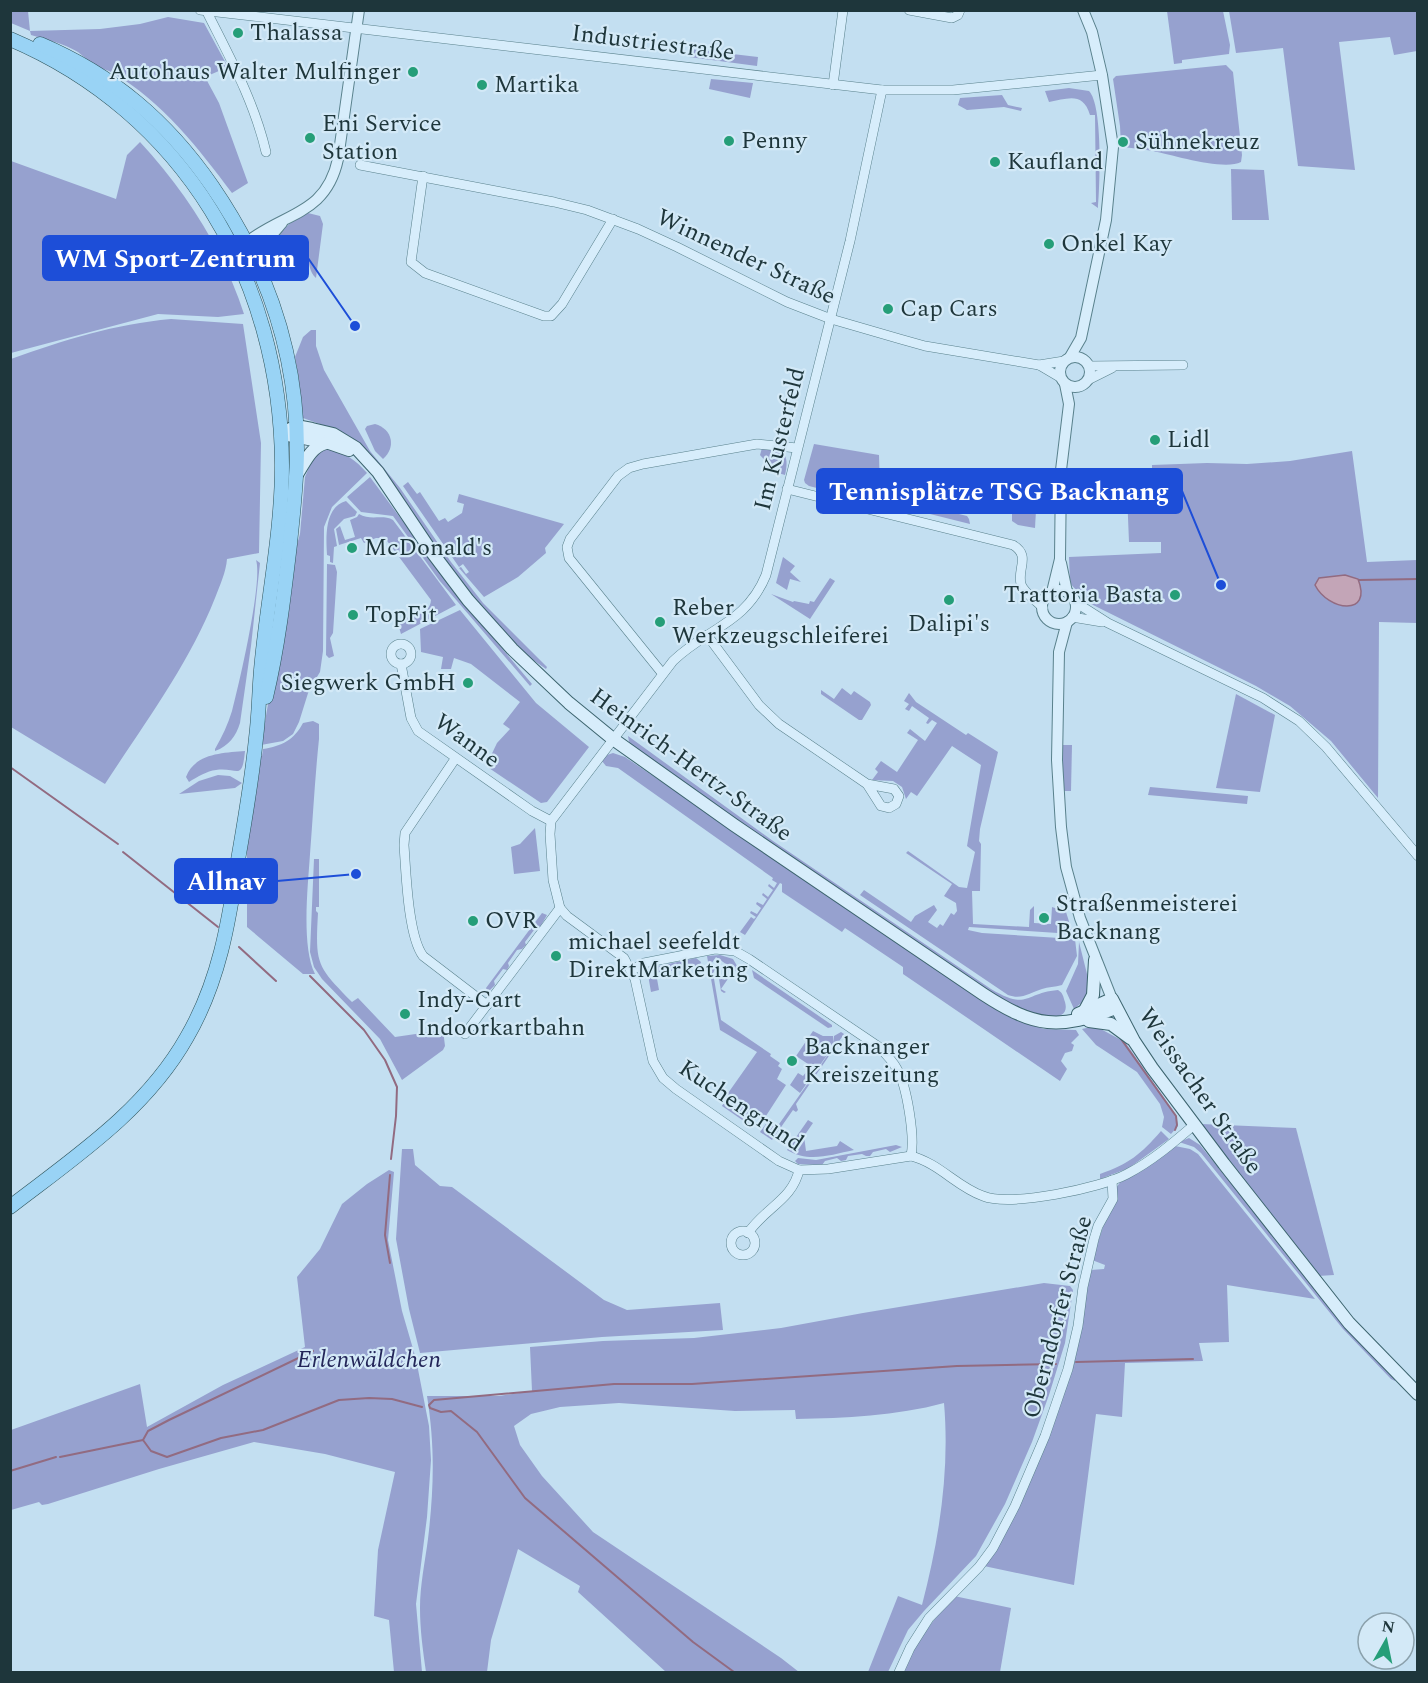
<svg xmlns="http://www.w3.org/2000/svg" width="1428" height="1683" viewBox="0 0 1428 1683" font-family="Spectral,serif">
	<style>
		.green { fill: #96a1cf }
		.water { fill: #c3a5b7; stroke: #926b81; stroke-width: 1.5 }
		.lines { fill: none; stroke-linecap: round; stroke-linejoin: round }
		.stream { stroke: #926b81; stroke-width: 2 }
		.minor-casing { stroke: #59818c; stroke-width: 10 }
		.tertiary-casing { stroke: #59818c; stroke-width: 12 }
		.secondary-casing { stroke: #3c646e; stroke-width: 14 }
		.primary-casing { stroke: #2d535a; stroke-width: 15 }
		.minor { stroke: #d7edfb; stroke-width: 9 }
		.tertiary { stroke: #d7edfb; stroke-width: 10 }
		.secondary { stroke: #d7edfb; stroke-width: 12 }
		.primary { stroke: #99d3f5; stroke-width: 14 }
		.poi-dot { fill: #259e78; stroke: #d3e9f7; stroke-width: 2 }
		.labels { text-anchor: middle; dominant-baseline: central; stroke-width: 4.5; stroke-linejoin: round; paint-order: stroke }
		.poi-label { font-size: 24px; fill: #1e363b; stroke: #d3e9f7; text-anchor: start }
		.street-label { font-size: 24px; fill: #1e363b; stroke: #d3e9f7 }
		.park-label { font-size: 24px; font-style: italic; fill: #232659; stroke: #d3e9f7 }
		.leader { fill: none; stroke: #1d4ed8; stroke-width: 2 }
		.callout-dot { fill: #1d4ed8; stroke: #d3e9f7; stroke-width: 2 }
		.callout { fill: #1d4ed8; stroke: #1d4ed8; stroke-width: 2 }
		.callout-label { font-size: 26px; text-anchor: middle; font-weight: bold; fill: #fff }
	</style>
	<rect width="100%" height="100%" fill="#c3dff1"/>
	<g class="green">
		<path d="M10 11H28L30 31 100 29 140 24 168 17 204 23 228 67 205 77 219 103 248 183 232 193C199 149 162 101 113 73 108 70 102 69 96 66 90 62 84 57 78 52 63 43 47 40 31 35L30 31 11 23Z"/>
		<polygon points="1167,11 1223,11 1230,45 1229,54 1182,60 1182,63 1174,64"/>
		<polygon points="1229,11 1417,11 1417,51 1394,55 1390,37 1339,42 1355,170 1298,166 1283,48 1236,53"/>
		<polygon points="690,49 758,57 757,66 689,57"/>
		<path d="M1226 65 1233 72 1242 155 1241 162C1224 171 1173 155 1153 151 1143 149 1132 148 1121 147L1120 126 1113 79 1116 76Z"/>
		<polygon points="711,79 753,83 750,98 709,89"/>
		<path d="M1069 88 1089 91C1103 105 1100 186 1098 208L1091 203 1096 202 1095 115H1090C1083 91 1067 99 1049 102L1045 91Z"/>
		<polygon points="1002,95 1008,105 1022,108 1021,111 1004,107 967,110 958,105 960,98"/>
		<path d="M140 142C186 192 223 249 244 314L218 317 158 314 11 353V161L116 199 127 155Z"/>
		<polygon points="1231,169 1264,170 1269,220 1232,220"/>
		<path d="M308 213 320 216 323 224 316 278C307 270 309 256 308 245H302V251L272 253 270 250C275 233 292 220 308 213Z"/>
		<path d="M171 319 243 324 261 443 259 553 227 559C226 572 220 585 215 598 189 664 144 724 105 784L11 727V359C64 340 115 324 171 319Z"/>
		<polygon points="311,330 316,330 316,346 324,370 370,451 400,488 451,562 483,603 547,667 546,669 529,657 473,600 403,503 385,472 369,452 361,445 331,428 303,418 300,413 299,381 295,357 303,337"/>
		<path d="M375 424C393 429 396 448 383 459L375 451 365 429 367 426Z"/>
		<polygon points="814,444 879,455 880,493 889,496 888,506 809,486 805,483 804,480"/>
		<path d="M328 448C345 453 356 460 367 473L332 507 324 527 323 651 320 672 309 690 299 722 293 734 283 741 261 745 293 558 300 534 305 477 315 453Z"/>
		<path d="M762 448C783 451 790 452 785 475L775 472 760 455Z"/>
		<polygon points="1352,451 1367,562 1417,560 1417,623 1379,622 1378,798 1331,741 1290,706 1256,686 1085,601 1070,583 1069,557 1161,553 1161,542 1129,542 1127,493 1152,491 1152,465 1207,463 1247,464 1290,461"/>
		<polygon points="370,477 462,601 532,684 530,686 439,580 393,516 361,512 347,497"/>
		<polygon points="408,482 417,494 420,492 439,521 445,518 448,522 462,513 464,504 457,502 459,494 564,524 545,548 546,553 518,577 484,597 459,568 461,567 466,574 469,572 463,564 459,567 403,486"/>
		<path d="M346 501 357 512 355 516 344 519 334 529 337 546 334 547 333 563 330 562V556L327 555C326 538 324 507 346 501Z"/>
		<polygon points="915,503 967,516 969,519 970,524 910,509 910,506"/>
		<polygon points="1023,508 1036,510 1035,528 1018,525 1012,521 1012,510"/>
		<path d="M359 514C370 521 383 514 393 520L456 605 401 634 398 624 400 620C412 615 430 615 431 600L385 538H376L364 543 361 538 339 545 336 529 340 526 345 540 355 537 350 520 357 517Z"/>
		<polygon points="783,557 795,566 790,572 801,582 790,579 787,590 776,583"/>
		<path d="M256 560 260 563 251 646 240 723C236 736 229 746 215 751V749C222 737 228 724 232 711 239 685 263 581 256 560Z"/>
		<polygon points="327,564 335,565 337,572 333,633 330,638 334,656 329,658 326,655"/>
		<polygon points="830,578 835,581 810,619 771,594 793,602 794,601 809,604 810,601 814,602"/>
		<polygon points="460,610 536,703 589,747 547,802 541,803 486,766 497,743 510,729 503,724 520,702 471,664 454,658 451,669 441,669 443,657 421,652 420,629"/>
		<polygon points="842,688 851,695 854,691 870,702 871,705 862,720 859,720 821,694 821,690 834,699"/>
		<path d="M909 693 916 702 966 735 968 733 998 752 980 829 979 841 981 844 980 891H972L973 924 1029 927 1030 910 1034 906V923L1051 924 1052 907 1066 912 1073 934 969 927 968 930 982 933 1075 939 1077 956 1062 985C1055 987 1048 987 1042 989 1029 993 1022 1000 1008 995L860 895 864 890 911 922 915 916 934 905 937 910 928 922 937 928 940 924 943 926 951 913 954 915 957 911 956 903 944 896 952 884 906 853 908 851 959 887 967 888 975 852 967 846 981 765 952 746 917 796 911 792 906 799 902 787 893 781 872 780 878 772 875 769 881 761 897 772 918 740 907 733 910 729 925 741 937 723 932 720 928 724 926 723 929 718 912 706 909 711 905 709 909 704 904 701Z"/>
		<polygon points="1236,694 1275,715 1260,792 1216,788"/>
		<path d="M313 721 319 724V739C315 777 313 816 310 854 308 886 301 946 315 974H303L247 927V847L260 756H262L263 749C282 746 294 740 303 723Z"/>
		<path d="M628 736 773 841 991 989C1028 1011 1024 993 1058 990 1063 993 1063 996 1065 1002 1072 1027 1030 1014 1019 1011L765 843 634 747 629 742Z"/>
		<polygon points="1060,745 1072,745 1071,791 1061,791"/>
		<path d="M245 751C242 782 238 767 216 770 207 771 197 777 189 782L186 777C195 753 223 753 245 751Z"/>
		<polygon points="613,753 625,757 1009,1017 1044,1029 1076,1030 1079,1035 1071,1043 1074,1045 1072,1051 1065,1053 1061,1061 1067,1069 1060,1081 903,974 903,967 845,928 842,932 782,892 782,884 780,883 745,935 740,932 751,917 754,919 756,917 750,913 751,911 757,914 761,908 756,904 757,902 763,905 767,899 762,895 763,893 768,897 773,890 768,886 769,884 774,888 777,883 772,880 773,878 618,768 606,766 602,761 607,755"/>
		<polygon points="218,775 230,776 242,783 235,788 179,794 199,781"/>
		<polygon points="1150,787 1248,796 1247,804 1148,795"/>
		<polygon points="535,828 540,871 514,874 511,847 520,844"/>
		<path d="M314 859H319V907H316V911L318 913C315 965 317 966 352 1002L358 998 395 1037 443 1030 445 1046 443 1050 402 1080 380 1039 322 979 314 967 310 952Z"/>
		<polygon points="542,913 547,915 539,929 534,930 525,942 526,945 522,949 517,950 508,963 509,966 507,970 503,969 494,981 495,985 488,992 486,988"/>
		<polygon points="1079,942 1090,986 1082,1005 1080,1004 1074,1009 1066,991 1078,964"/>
		<polygon points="720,955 733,959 740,971 739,973 734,970 721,989 726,992 724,993 721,991 719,979 720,977 725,980 733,969 716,957 711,964 716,968 713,973 721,1020 771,1054 770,1056 780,1063 778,1066 782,1069 777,1079 786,1085 764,1119 759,1115 751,1126 722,1106 726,1096 757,1052 720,1030 707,956"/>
		<polygon points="696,958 701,962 699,967 656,973 659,990 651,992 648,975 654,967"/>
		<polygon points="752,970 832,1025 832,1027 828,1028 754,978"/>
		<polygon points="1095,1026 1125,1042 1176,1115 1178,1126 1171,1134 1162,1127 1164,1117 1160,1104 1137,1072 1096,1045 1082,1029"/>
		<polygon points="813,1031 823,1036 833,1036 833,1043 834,1036 841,1032 844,1034 796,1104 798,1110 796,1112 793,1110 772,1140 760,1132 768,1121 777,1127 832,1049 832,1044 830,1051 800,1093 790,1085 798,1073 803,1076 811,1066 796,1056"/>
		<path d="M808 1120 813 1123 804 1136 806 1151 837 1146 840 1141 854 1150C830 1155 809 1163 787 1150Z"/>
		<polygon points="1201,1124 1296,1128 1334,1275 1318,1276"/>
		<path d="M1161 1131 1169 1139 1129 1168 1100 1179V1174C1129 1164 1141 1154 1161 1131Z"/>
		<polygon points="1189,1138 1200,1145 1350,1330 1395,1378 1395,1381 1391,1379 1343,1329 1201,1153 1194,1147 1179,1142"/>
		<polygon points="896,1145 902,1147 890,1152 886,1149 873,1152 870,1156 866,1156 862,1154 848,1156 846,1160 841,1161 837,1158 825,1161 822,1165 798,1164 795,1161 798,1158 816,1160"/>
		<polygon points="1175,1146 1190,1149 1198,1154 1315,1299 1227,1285 1229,1342 1199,1343 1203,1361 1125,1363 1122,1417 1096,1414 1074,1585 984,1566 1047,1439 1091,1270 1104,1269 1105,1265 1092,1260 1116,1188 1121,1181"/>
		<polygon points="402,1149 413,1149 415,1165 440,1186 452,1187 604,1300 627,1310 720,1303 723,1330 602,1337 420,1353 409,1309 396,1239"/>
		<polygon points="389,1170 394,1172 388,1240 402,1311 416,1359 429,1426 431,1460 427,1517 416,1604 422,1672 394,1672 389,1620 374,1616 378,1550 395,1472 325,1454 254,1442 159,1469 48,1504 42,1505 39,1502 11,1510 11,1430 140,1384 147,1427 223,1385 305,1347 297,1277 320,1249 342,1204 367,1184"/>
		<path d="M1044 1283 1070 1286 1073 1290 1065 1343 1049 1395 1032 1442 1005 1504 976 1556 924 1611 908 1630 888 1672H868L898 1596 922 1605C939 1540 950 1471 944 1403 896 1416 845 1418 796 1419L795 1410 735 1411 619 1403 560 1407 531 1414 514 1426 520 1445 542 1476 593 1532 781 1658 799 1672H666L578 1592 580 1586 518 1549 491 1640 487 1672H426C423 1651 420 1630 420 1608 420 1585 425 1562 428 1539 434 1488 435 1446 427 1396H499L532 1391 530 1347 603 1341 694 1338 781 1328 863 1313Z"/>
		<path d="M954 1596 1011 1608 1000 1672H902C915 1643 933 1620 954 1596Z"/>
	</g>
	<path class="water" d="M1345 575 1358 579C1373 617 1328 611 1315 585L1319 578Z"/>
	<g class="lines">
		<g class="stream">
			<polyline points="1359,580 1418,579"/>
			<polyline points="10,767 118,844"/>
			<polyline points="123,852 218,927"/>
			<polyline points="239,947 276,981"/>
			<polyline points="310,976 364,1030 385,1060 397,1087 396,1116 391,1159"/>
			<polyline points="1121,1039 1176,1116 1177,1125 1175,1130"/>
			<polyline points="390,1263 385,1235 390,1175"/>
			<polyline points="1076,1362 1193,1359"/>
			<polyline points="143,1440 148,1431 169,1420 313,1351"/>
			<polyline points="60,1457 143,1440 151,1451 167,1457 221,1438 263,1430 339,1400 369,1398 392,1399 422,1407"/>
			<polyline points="10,1471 56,1457"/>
			<polyline points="734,1672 693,1642 525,1498 477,1432 451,1411 441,1412 430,1408 429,1405 434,1400 614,1384 692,1384 957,1366 1056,1364"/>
		</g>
		<defs>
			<g id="minor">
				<polyline points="200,10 882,90 953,90 1102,75"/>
				<polyline points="909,10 952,18 958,15 960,10"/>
				<path d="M207 12C230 58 254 101 266 152"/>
				<polyline points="833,85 843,10"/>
				<path d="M882 90 850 241 766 575C746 624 707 628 673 661L551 821 550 834 553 880 560 908 567 916 624 958 635 979 653 1061 663 1078 676 1089 779 1161 799 1170 828 1169 911 1156C939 1163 957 1187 983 1196 1011 1207 1101 1188 1127 1174 1152 1161 1173 1143 1194 1125"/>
				<polyline points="360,165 554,202 587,210 638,229 677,247 787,302 831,319 900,339 925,346 1039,365 1064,361"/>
				<polyline points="423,176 411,262 425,273 544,316 551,316 562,304 613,219"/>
				<polyline points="1039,365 1061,378"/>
				<polyline points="1089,366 1183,365"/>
				<polyline points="1088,380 1112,368"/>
				<path d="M787 489 1013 545C1031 556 1017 568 1021 584 1023 592 1037 601 1043 608"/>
				<polyline points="1075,602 1108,623 1263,698 1299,721 1326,747 1418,856"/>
				<polyline points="1072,617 1102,622"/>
				<polyline points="707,635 759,705 779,724 867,784 894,789 899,796 896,804 889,808 881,806 867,784"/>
				<circle cx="401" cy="654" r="10"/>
				<polyline points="401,664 411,718 418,731 532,811 551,821"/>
				<polyline points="662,673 569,558 567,547 570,539 618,476 629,468 643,464 757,444 797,448"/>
				<path d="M455 759 405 833 404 845C406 872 408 936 423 956L487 1005"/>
				<path d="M632 970 644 963 715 949 735 951 749 959 879 1047C886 1054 892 1060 897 1069 907 1086 915 1137 911 1156"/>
				<polyline points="465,1034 560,908"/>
				<circle cx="743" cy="1243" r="12"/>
				<path d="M748 1233C765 1208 793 1199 799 1170"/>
				<polyline points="899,1672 910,1648 929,1618 979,1567 993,1548 1015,1506 1045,1436 1068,1369 1078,1326 1083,1287 1094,1239 1098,1226 1113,1199 1112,1180"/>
			</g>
			<g id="tertiary">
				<path d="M247 242C285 212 326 215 338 159L359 10"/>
				<path d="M266 282C267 274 266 270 264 262 261 245 272 235 282 223"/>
				<circle cx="1075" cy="372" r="15"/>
				<polyline points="1070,357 1081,338 1106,220 1113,147 1102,75 1092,32 1083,10"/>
				<polyline points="1061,563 1067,592"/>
				<circle cx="1059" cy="607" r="17"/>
				<polyline points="1052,592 1060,559 1061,470 1069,404 1065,384"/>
				<polyline points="1067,622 1059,652 1057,760 1061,827 1066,867 1080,918 1112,999"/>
			</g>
			<g id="secondary">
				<path d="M281 434 296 426 312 429 333 434 356 448 378 472 431 551 468 600 512 649 569 703 613 739 734 825 983 994C1035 1028 1059 1030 1116 1008"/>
				<polyline points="288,435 329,443 349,450"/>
				<path d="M296 476C304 464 311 446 326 443"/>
				<polyline points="1084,1012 1093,995 1095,960"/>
				<polyline points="1078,1014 1112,999 1134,1041 1152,1068 1224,1164 1349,1323 1418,1394"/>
				<polyline points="1089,1021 1111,1024 1130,1038"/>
			</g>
			<g id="primary">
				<path d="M10 39C184 113 281 279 282 465 282 534 267 601 261 670 259 692 259 715 256 738 252 779 245 820 238 860 229 922 219 982 187 1037 146 1110 75 1157 10 1207"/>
				<path d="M40 44C113 75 167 121 212 186 267 266 297 352 297 449 297 481 293 513 290 544 284 595 278 647 266 697"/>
			</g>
		</defs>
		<use href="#minor" class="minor-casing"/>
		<use href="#tertiary" class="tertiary-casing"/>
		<use href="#secondary" class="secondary-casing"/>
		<use href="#primary" class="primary-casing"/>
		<use href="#minor" class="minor"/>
		<use href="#tertiary" class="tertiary"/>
		<use href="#secondary" class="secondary"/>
		<use href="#primary" class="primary"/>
	</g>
	<g class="poi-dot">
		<circle cx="238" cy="33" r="6"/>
		<circle cx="413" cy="72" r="6"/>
		<circle cx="482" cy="85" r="6"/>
		<circle cx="310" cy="138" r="6"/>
		<circle cx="729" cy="141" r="6"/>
		<circle cx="1123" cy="142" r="6"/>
		<circle cx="995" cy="162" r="6"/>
		<circle cx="1049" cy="244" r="6"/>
		<circle cx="888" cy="309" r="6"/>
		<circle cx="1155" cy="440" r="6"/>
		<circle cx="352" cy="548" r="6"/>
		<circle cx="1175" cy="595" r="6"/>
		<circle cx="949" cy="600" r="6"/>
		<circle cx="353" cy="615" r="6"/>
		<circle cx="660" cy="622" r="6"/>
		<circle cx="468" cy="683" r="6"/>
		<circle cx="1044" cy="918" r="6"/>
		<circle cx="473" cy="921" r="6"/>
		<circle cx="556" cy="956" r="6"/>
		<circle cx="405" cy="1014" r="6"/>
		<circle cx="792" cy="1061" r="6"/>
	</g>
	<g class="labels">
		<g class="poi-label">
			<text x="250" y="33">Thalassa</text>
			<text x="401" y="72" text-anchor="end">Autohaus Walter Mulfinger</text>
			<text x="494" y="85">Martika</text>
			<text x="322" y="124">Eni Service<tspan x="322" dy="28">Station</tspan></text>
			<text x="741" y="141">Penny</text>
			<text x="1135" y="142">Sühnekreuz</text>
			<text x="1007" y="162">Kaufland</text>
			<text x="1061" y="244">Onkel Kay</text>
			<text x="900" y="309">Cap Cars</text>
			<text x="1167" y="440">Lidl</text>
			<text x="364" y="548">McDonald's</text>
			<text x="1163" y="595" text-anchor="end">Trattoria Basta</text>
			<text x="672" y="608">Reber<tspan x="672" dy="28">Werkzeugschleiferei</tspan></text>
			<text x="365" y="615">TopFit</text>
			<text x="949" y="624" text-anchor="middle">Dalipi's</text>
			<text x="456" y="683" text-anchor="end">Siegwerk GmbH</text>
			<text x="1056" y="904">Straßenmeisterei<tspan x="1056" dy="28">Backnang</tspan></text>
			<text x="485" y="921">OVR</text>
			<text x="568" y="942">michael seefeldt<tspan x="568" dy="28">DirektMarketing</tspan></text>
			<text x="417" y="1000">Indy-Cart<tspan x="417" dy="28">Indoorkartbahn</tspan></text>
			<text x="804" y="1047">Backnanger<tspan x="804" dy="28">Kreiszeitung</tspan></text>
		</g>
		<g class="street-label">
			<text transform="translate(653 43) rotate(7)">Industriestraße</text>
			<text transform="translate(746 257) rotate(25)">Winnender Straße</text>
			<text transform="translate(780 439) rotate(-76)">Im Kusterfeld</text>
			<text transform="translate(467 741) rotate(36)">Wanne</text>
			<text transform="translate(691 765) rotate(36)">Heinrich-Hertz-Straße</text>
			<text transform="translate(1200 1091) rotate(55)">Weissacher Straße</text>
			<text transform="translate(741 1106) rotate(34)">Kuchengrund</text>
			<text transform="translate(1058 1317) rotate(-75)">Oberndorfer Straße</text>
		</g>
		<g class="park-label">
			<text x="369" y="1360">Erlenwäldchen</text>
		</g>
	</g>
	<path class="leader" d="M355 326L308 258M1221 585L1182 491M356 874L277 881"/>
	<g class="callout-dot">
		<circle cx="355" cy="326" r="6"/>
		<circle cx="1221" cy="585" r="6"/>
		<circle cx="356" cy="874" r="6"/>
	</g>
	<g class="callout">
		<rect x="43" y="236" width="265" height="44" rx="6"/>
		<rect x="817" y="469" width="365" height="44" rx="6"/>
		<rect x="175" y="859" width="102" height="44" rx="6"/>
	</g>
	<g class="callout-label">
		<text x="175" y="267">WM Sport-Zentrum</text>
		<text x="999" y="500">Tennisplätze TSG Backnang</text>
		<text x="226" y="890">Allnav</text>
	</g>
	<rect width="1428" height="1683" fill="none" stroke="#1e363b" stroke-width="24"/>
	<g transform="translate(1386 1641) rotate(9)"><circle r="28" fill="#d3e9f7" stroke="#8ba1ac" stroke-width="1.5"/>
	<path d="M0-4.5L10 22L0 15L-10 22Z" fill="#259e78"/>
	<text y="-9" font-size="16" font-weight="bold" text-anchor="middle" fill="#1e363b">N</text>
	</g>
</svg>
